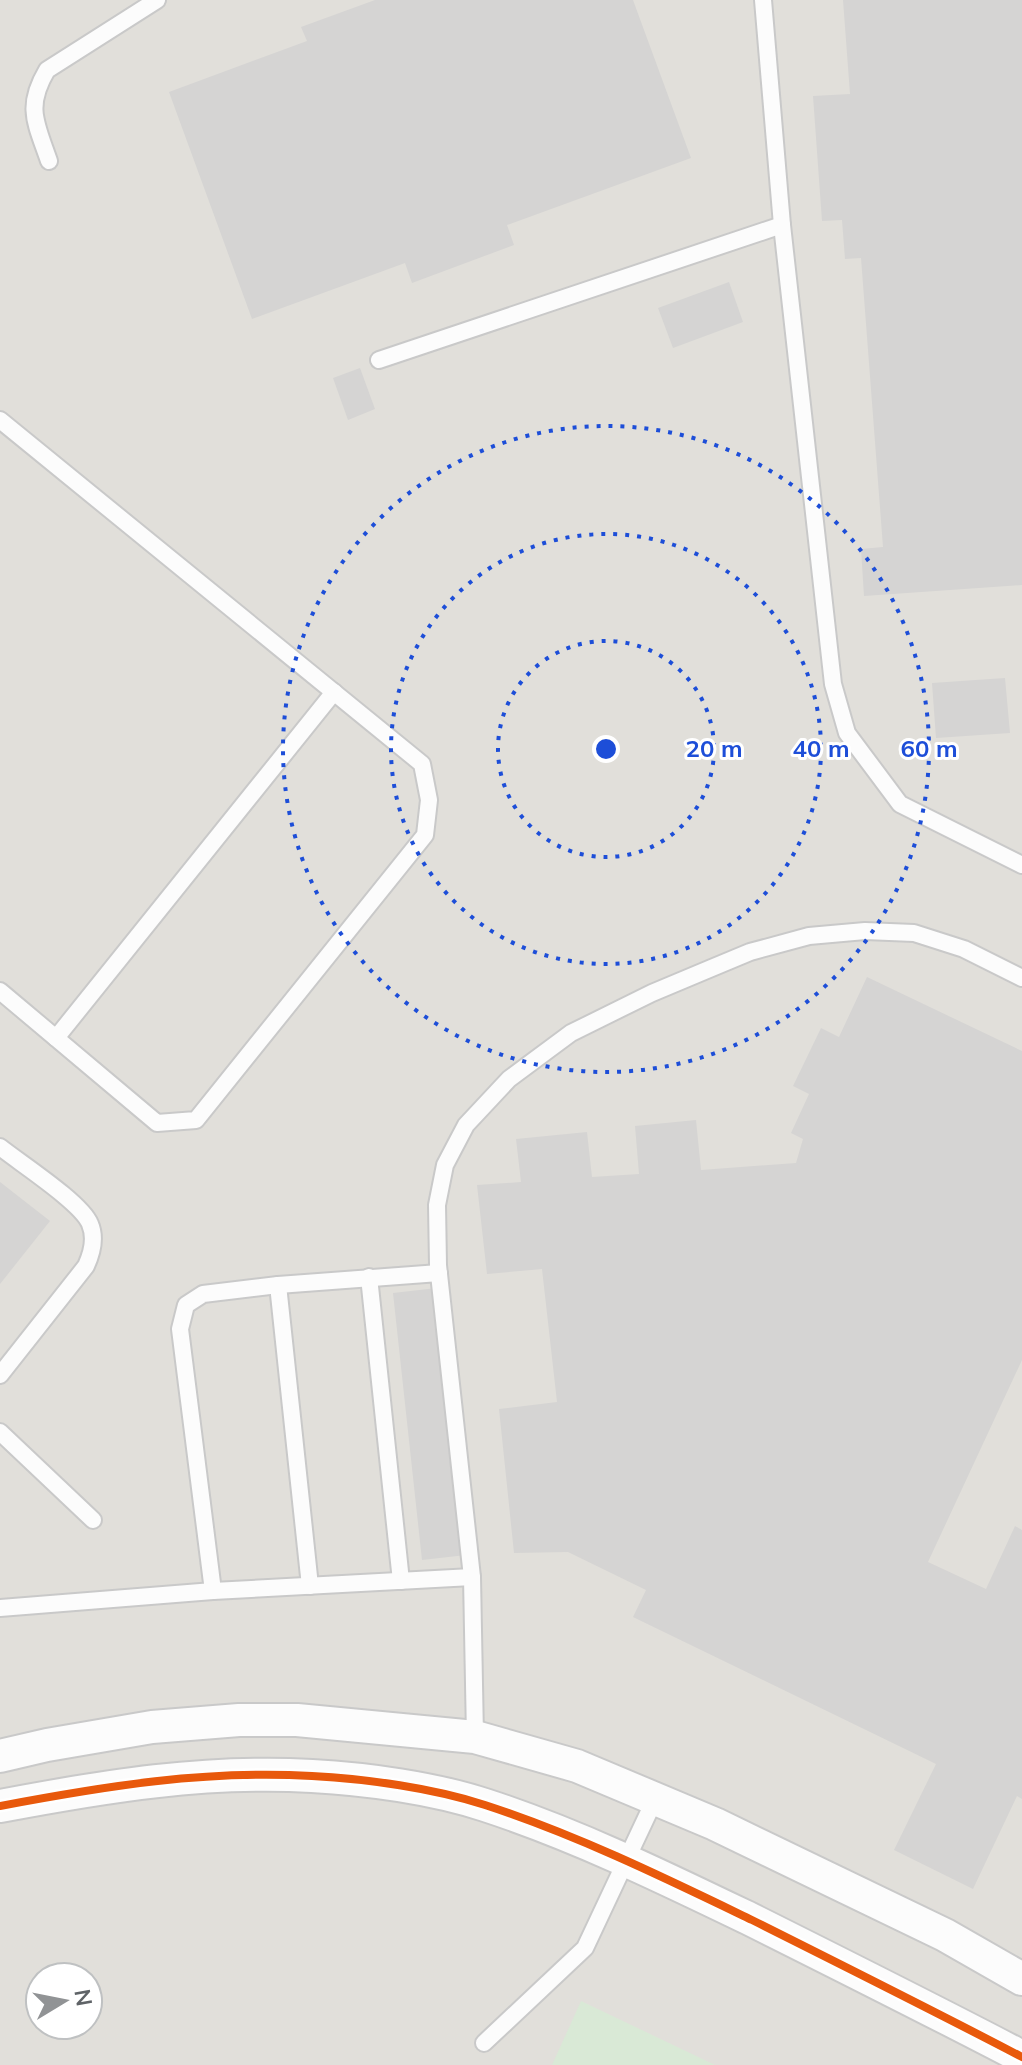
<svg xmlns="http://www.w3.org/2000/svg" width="1022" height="2065" viewBox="0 0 1022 2065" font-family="Mulish,sans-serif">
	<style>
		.education { fill: #e1dfda; fill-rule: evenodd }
		.green { fill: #d9e9d6 }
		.building { fill: #d5d4d3 }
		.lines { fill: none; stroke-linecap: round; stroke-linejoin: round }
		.lane-casing { stroke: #c9c9c9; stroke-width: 20 }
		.street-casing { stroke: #c9c9c9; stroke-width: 36 }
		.lane { stroke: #fcfcfc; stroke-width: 16 }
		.street { stroke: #fcfcfc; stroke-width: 32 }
		.cycleway-casing { stroke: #fff; stroke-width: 13 }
		.cycleway { stroke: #e8590c; stroke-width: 8 }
		.ring { fill: none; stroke: #1d4ed8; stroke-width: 4; stroke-dasharray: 4 8 }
		.centre { fill: #1d4ed8; stroke: #fff; stroke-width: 4 }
		.ring-label { font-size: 24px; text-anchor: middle; font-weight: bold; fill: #1d4ed8; stroke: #fff; stroke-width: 6; stroke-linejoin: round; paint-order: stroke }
	</style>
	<rect width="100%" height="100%" fill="#eeedea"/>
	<path class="education" d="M0 0H1022V2065H0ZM40 1977H88V2025H40Z"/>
	<polygon class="green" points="581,2001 715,2065 552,2065"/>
	<g class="building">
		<polygon points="375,0 633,0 691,158 507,225 514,245 412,283 405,263 252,319 169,92 307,41 301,27"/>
		<polygon points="843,0 1022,0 1022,585 864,596 861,549 883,547 861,258 845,259 842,220 822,221 813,96 850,94"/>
		<polygon points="729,282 743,322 673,348 658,308"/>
		<polygon points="360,368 375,409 348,420 333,378"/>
		<polygon points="1005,678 1010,733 936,738 932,683"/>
		<polygon points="867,977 1022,1051 1022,1360 928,1562 986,1589 1015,1526 1022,1530 1022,1799 1017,1796 973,1889 894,1850 936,1764 633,1617 646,1590 568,1552 514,1553 499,1409 557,1402 542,1269 487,1274 477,1185 521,1182 516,1139 587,1132 592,1177 639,1174 635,1126 696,1120 701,1170 796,1163 803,1139 791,1133 809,1094 793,1086 821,1028 839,1037"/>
		<polygon points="0,1182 50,1221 0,1284"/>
		<polygon points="437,1288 466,1555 422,1560 393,1293"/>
	</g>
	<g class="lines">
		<defs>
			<g id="lane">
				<polyline points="763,0 782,225 833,684 847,733 900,804 1022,865"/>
				<path d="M49 161C36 123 25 107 47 70L157 0"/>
				<polyline points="379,360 782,225"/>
				<polyline points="0,420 422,764 429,800 425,835 196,1120 157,1123 0,991"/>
				<polyline points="56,1038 334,692"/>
				<path d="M0 1147C20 1163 82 1203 90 1224 96 1238 92 1253 86 1266L0 1375"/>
				<polyline points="369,1277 401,1581"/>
				<polyline points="278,1285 310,1586"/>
				<polyline points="0,1432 93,1520"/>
				<polyline points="213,1591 180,1329 186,1305 203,1294 278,1285 439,1273"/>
				<polyline points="0,1608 213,1591 472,1577"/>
				<polyline points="475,1737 472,1577 438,1265 437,1205 445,1165 466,1125 509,1079 571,1033 652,993 714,967 750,952 809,936 865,931 914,933 964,949 1022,978"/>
				<polyline points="484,2043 585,1948 655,1799"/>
			</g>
			<g id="street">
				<polyline points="0,1756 47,1745 152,1727 239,1720 297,1720 475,1737 577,1766 715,1824 945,1935 1022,1979"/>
				<path d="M0 1806C106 1786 204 1770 312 1776 367 1779 433 1788 485 1805 577 1835 665 1878 752 1920 842 1965 932 2010 1022 2057"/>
			</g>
		</defs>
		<use href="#lane" class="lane-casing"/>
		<use href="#street" class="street-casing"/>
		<use href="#lane" class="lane"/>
		<use href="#street" class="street"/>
		<defs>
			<path id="cycleway" d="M0 1806C106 1786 204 1770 312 1776 367 1779 433 1788 485 1805 577 1835 665 1878 752 1920 842 1965 932 2010 1022 2057"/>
		</defs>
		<use href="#cycleway" class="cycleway-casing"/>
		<use href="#cycleway" class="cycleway"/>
	</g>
	<g class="ring">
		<circle cx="606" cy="749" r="108"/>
		<circle cx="606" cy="749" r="215"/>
		<circle cx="606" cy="749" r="323"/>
	</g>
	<circle cx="606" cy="749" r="12" class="centre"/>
	<g class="ring-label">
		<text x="714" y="757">20 m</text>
		<text x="821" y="757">40 m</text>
		<text x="929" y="757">60 m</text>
	</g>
	<g transform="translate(64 2001) rotate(80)"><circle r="38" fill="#ffffff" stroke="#bfc1c2" stroke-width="2"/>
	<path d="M0-6L14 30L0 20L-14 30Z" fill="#919395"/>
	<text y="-12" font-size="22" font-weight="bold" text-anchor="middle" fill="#5f6367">N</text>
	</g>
</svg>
